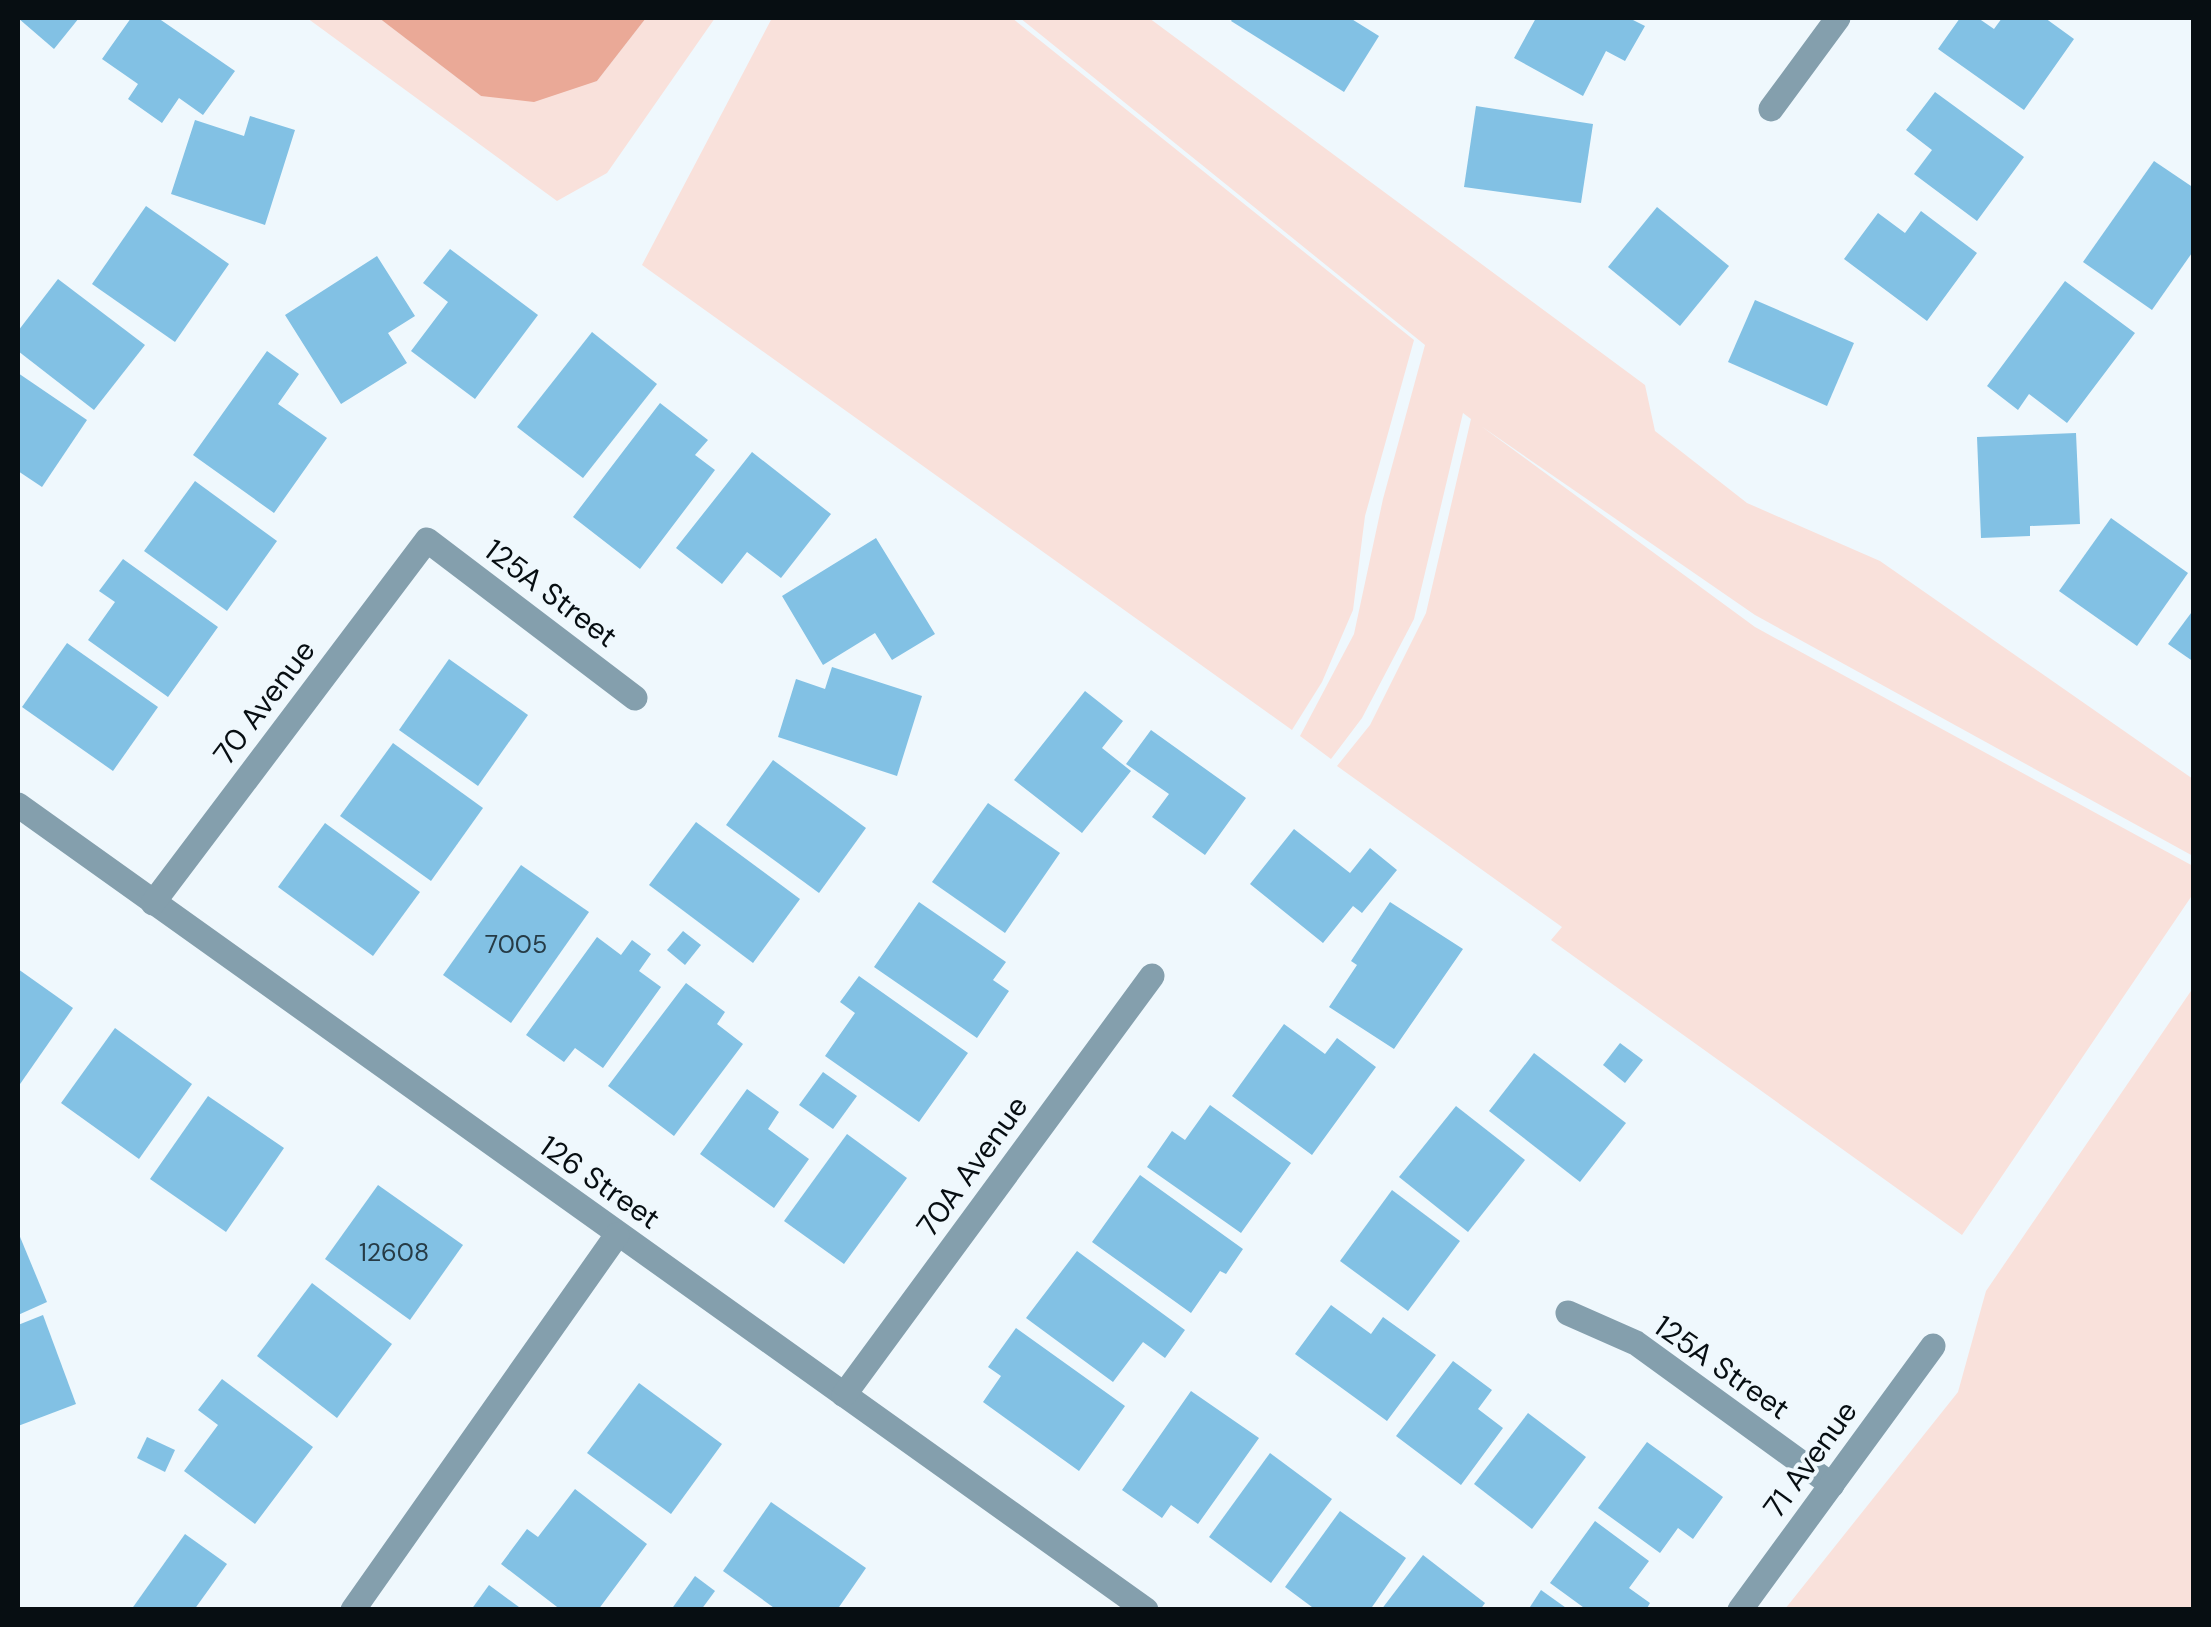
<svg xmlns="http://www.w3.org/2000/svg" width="2211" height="1627" viewBox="0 0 2211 1627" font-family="'DM Sans',sans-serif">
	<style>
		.green { fill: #f9e1db }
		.water { fill: #eaa997 }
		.building { fill: #82c1e4 }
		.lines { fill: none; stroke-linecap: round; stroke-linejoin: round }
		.minor { stroke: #849fad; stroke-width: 25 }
		.labels { text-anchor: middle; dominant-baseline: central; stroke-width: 8; stroke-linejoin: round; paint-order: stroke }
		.number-label { font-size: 25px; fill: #263b46 }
		.street-label { font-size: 30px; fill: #070e12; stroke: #eff8fd }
	</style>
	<rect width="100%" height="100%" fill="#eff8fd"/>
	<g class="green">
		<polygon points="307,18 379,18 481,96 597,81 646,18 715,18 607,173 557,201"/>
		<polygon points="772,18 1012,18 1414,340 1365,516 1353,610 1322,682 1292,730 642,265"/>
		<polygon points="1020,18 1149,18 1645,385 1655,431 1747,503 1880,561 2193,779 2193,856 1755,615 1481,426 1755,627 2193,866 2193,894 1962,1235 1551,940 1562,927 1337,766 1370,725 1426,613 1471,419 1463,413 1414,619 1362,718 1331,759 1300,736 1354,634 1383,499 1425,345"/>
		<polygon points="2193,988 2193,1609 1785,1609 1958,1392 1986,1291"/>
	</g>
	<polygon class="water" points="379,18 646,18 597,81 534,102 481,96"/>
	<g class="building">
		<polygon points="18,18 79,18 54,49"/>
		<polygon points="131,18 158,18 235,71 203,115 179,98 162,123 128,99 138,84 102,59"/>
		<polygon points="1233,18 1350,18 1379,36 1344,92 1231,21"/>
		<polygon points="1536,18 1629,18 1645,26 1625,61 1606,51 1583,96 1514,58"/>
		<polygon points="1960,18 1978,18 1994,29 2002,18 2045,18 2074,39 2024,110 1938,49"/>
		<polygon points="1935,92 2024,157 1977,221 1914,174 1932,150 1906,130"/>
		<polygon points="1476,106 1593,124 1581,203 1464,187"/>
		<polygon points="250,116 295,130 265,225 171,194 195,120 244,136"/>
		<polygon points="2154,161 2194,188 2194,250 2152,310 2083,262"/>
		<polygon points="146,206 229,264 175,342 92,284"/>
		<polygon points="1657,207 1729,266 1680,326 1608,267"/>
		<polygon points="1921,211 1977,253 1927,321 1844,259 1878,213 1905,233"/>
		<polygon points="450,249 538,315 475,399 411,351 448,302 423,283"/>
		<polygon points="377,256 415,316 388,333 407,363 341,404 285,315"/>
		<polygon points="58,279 145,345 94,410 18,351 18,331"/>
		<polygon points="2065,281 2135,333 2067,423 2029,394 2018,410 1987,386"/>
		<polygon points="1755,300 1854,343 1827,406 1728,362"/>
		<polygon points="592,332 657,384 583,478 517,427"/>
		<polygon points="267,351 299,374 278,404 327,438 274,513 193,455"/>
		<polygon points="18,373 87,420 42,487 18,471"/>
		<polygon points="660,403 708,440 695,455 715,470 640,569 573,517"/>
		<polygon points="2076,433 2080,524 2030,526 2030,536 1981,538 1977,437"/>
		<polygon points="752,452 831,514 781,578 747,552 722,584 676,548"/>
		<polygon points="195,481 277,541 227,611 144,551"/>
		<polygon points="2111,518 2188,573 2137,646 2059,591"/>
		<polygon points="876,538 935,634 892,660 875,633 823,665 782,596"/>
		<polygon points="123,559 218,627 168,697 88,640 115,602 99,591"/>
		<polygon points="2194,609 2194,662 2168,644"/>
		<polygon points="67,643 158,707 113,771 22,707"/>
		<polygon points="449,659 528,715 478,786 399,730"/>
		<polygon points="832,667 922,696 897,776 778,737 796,679 825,689"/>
		<polygon points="1085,691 1123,721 1102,748 1131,771 1082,833 1014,780"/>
		<polygon points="1151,730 1246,798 1205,855 1152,817 1169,794 1126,764"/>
		<polygon points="393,743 483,808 431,881 340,816"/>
		<polygon points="773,760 866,828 819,893 726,825"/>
		<polygon points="988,803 1060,853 1005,933 932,882"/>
		<polygon points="696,822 800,899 753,963 649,885"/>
		<polygon points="325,823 420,892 373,956 278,887"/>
		<polygon points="1294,829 1350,873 1370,848 1397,870 1362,913 1353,906 1323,943 1250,884"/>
		<polygon points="521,865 589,912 511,1023 443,975"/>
		<polygon points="919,902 1006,962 993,980 1009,991 977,1038 874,967"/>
		<polygon points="1390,902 1463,949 1394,1049 1329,1007 1357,965 1351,961"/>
		<polygon points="683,931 701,945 685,965 667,950"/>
		<polygon points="597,937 621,955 632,940 651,954 639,971 661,987 603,1068 575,1048 564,1062 526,1035"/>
		<polygon points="18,969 73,1008 18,1087"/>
		<polygon points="859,976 968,1053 919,1122 825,1056 855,1013 840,1002"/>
		<polygon points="686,983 725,1012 717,1024 743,1044 674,1136 608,1086"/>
		<polygon points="1284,1024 1325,1054 1337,1038 1376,1067 1312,1155 1232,1096"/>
		<polygon points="115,1028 192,1084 139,1159 61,1103"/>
		<polygon points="1620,1043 1643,1060 1625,1083 1603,1065"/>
		<polygon points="1534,1053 1626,1123 1580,1182 1489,1111"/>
		<polygon points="823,1072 857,1096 833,1129 799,1105"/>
		<polygon points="747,1089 779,1112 768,1129 809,1159 774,1208 700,1154"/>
		<polygon points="208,1096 284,1148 226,1232 150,1179"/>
		<polygon points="1210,1105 1291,1163 1241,1233 1147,1167 1172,1131 1185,1140"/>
		<polygon points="1456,1106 1525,1160 1468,1232 1399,1177"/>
		<polygon points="847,1134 907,1178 844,1264 784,1221"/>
		<polygon points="1140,1175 1243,1249 1226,1274 1220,1271 1191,1313 1092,1242"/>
		<polygon points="378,1185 463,1245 410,1320 325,1259"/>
		<polygon points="1392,1190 1460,1241 1408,1311 1340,1261"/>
		<polygon points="18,1232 47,1302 18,1315"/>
		<polygon points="1077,1251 1185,1330 1165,1358 1143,1342 1113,1382 1026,1318"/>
		<polygon points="312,1283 392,1344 337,1418 257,1356"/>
		<polygon points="1331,1305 1371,1334 1383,1317 1436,1355 1387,1421 1295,1354"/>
		<polygon points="43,1315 76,1404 18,1426 18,1325"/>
		<polygon points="1016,1328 1125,1406 1079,1471 983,1402 1001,1376 988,1367"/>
		<polygon points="1453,1361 1492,1390 1478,1409 1503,1428 1461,1485 1396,1436"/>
		<polygon points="222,1379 313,1447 255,1524 184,1471 218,1425 198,1410"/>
		<polygon points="639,1383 722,1444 671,1514 587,1453"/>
		<polygon points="1191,1391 1259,1438 1198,1524 1171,1505 1162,1518 1122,1490"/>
		<polygon points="1528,1413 1586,1457 1532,1529 1474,1484"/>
		<polygon points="147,1437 175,1450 165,1472 137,1458"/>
		<polygon points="1647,1442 1723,1497 1693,1539 1678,1528 1660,1553 1598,1508"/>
		<polygon points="1270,1453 1332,1499 1271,1583 1209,1537"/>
		<polygon points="575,1489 647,1544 598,1610 561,1610 501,1564 527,1529 538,1537"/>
		<polygon points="771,1502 866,1568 837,1610 777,1610 723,1571"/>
		<polygon points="1340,1511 1406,1558 1370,1610 1316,1610 1285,1587"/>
		<polygon points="1595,1521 1649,1561 1629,1588 1650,1603 1646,1610 1587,1610 1550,1583"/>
		<polygon points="185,1534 227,1564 194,1610 131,1610"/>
		<polygon points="1423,1555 1485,1603 1480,1610 1381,1610"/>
		<polygon points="695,1576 715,1591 701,1610 671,1610"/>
		<polygon points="489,1585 523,1610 471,1610"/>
		<polygon points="1541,1590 1569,1610 1528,1610"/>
	</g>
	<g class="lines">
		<g class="minor">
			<polyline points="1771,109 1838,18"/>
			<polyline points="18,805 1146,1610"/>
			<polyline points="153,903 427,540 635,698"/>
			<polyline points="1568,1313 1636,1343 1832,1485"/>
			<polyline points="844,1395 1152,976"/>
			<polyline points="353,1610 617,1235"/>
			<polyline points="1740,1610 1933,1346"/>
		</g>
	</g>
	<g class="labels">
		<g class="number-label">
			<text x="516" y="944">7005</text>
			<text x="394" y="1252">12608</text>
		</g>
		<g class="street-label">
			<text transform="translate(551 593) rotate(37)">125A Street</text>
			<text transform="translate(264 702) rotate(-53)">70 Avenue</text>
			<text transform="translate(972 1166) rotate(-54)">70A Avenue</text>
			<text transform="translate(600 1182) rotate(35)">126 Street</text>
			<text transform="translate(1722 1367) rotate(35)">125A Street</text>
			<text transform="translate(1810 1459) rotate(-54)">71 Avenue</text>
		</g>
	</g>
	<rect width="2211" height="1627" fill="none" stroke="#070e12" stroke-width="40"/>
</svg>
